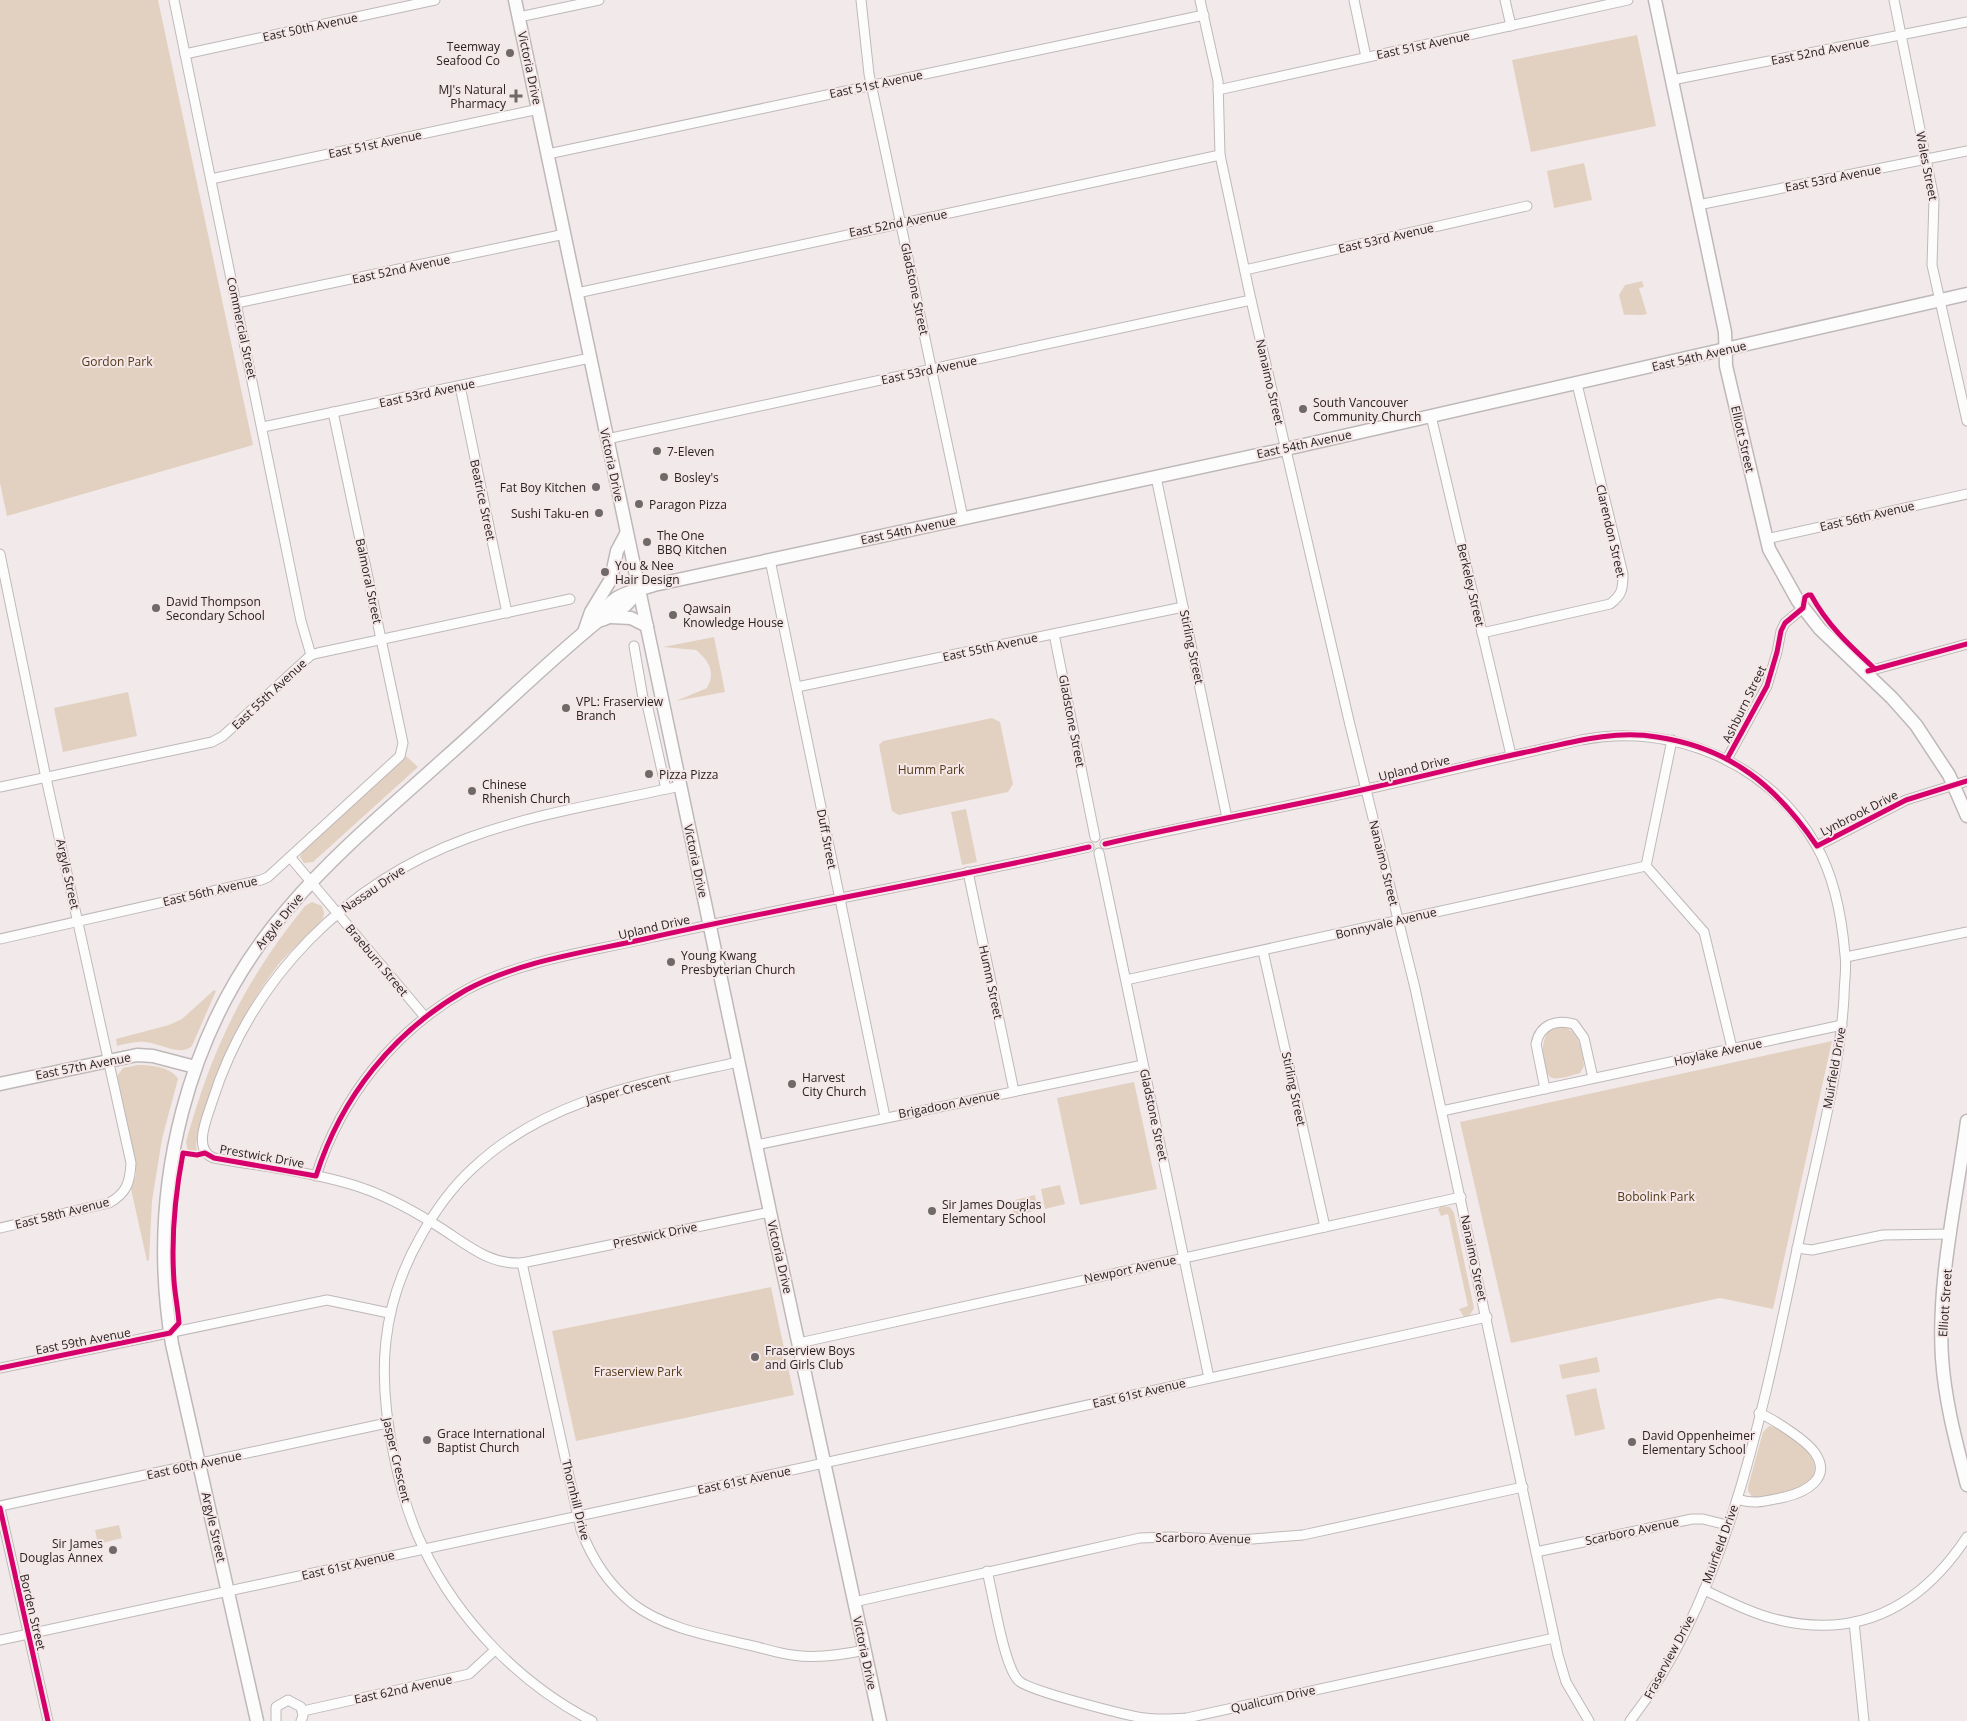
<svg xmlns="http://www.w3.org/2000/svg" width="1967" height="1721" viewBox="0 0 1967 1721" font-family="'Open Sans',sans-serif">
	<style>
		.green { fill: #e2d1c0 }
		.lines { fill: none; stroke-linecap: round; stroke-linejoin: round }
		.street-casing { stroke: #beb8b8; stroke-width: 11 }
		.secondary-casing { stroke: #beb8b8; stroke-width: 15 }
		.street { stroke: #fdfcfc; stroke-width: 9 }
		.secondary { stroke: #fdfcfc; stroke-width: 12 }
		.cycleway-casing { stroke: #f5e7e7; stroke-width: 8 }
		.cycleway { stroke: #d6006c; stroke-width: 5 }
		.poi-dot { fill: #6f6969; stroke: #f5e7e7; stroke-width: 2 }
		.labels { text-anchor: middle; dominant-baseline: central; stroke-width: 4; stroke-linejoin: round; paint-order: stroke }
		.street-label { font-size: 12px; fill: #282323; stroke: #f5e7e7 }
		.poi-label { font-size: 12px; fill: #282323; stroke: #f5e7e7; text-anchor: start }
		.park-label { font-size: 12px; fill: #523916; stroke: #f5e7e7 }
	</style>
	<rect width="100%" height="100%" fill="#f2eaea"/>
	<g class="green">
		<polygon points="0,0 158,0 253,445 7,516 0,483"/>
		<polygon points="1637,35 1656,126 1531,152 1512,60"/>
		<polygon points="1584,163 1592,200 1554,208 1547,171"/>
		<path d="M1642 281 1644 287 1639 288 1647 314C1638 316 1632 314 1624 315L1619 295 1625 285Z"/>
		<path d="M714 637 725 692 676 701 707 688C716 672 709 661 696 650L663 647Z"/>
		<polygon points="128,692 137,736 63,752 54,708"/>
		<polygon points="992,718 1000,722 1013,784 1008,792 899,815 892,811 879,745 883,741"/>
		<polygon points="406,756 418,767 313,862 304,863 300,857 304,850"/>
		<polygon points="966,809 977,862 962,865 951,812"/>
		<path d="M312 902 322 906 324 913 323 918C310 935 292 948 278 965 237 1019 212 1078 196 1144L197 1153 188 1152 186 1142C212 1048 244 982 305 906Z"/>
		<path d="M214 990 216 991 192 1046C180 1057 160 1043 145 1042 135 1041 126 1044 117 1046L116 1039 169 1025 182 1019Z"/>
		<path d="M1562 1026C1580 1031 1582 1050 1584 1066L1580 1073C1573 1075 1559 1080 1552 1078 1540 1073 1540 1039 1549 1031Z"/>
		<polygon points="1832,1041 1773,1309 1720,1298 1511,1343 1460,1122"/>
		<path d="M138 1065C150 1065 172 1067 178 1079L162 1139 152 1201 149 1260 147 1261 131 1189 136 1175 135 1161 117 1076 123 1068Z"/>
		<polygon points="1134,1082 1157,1189 1080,1205 1057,1098"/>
		<polygon points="1060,1185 1065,1204 1045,1209 1041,1189"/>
		<polygon points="1035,1195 1038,1210 1014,1216 1011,1201"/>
		<polygon points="1442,1206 1450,1207 1454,1213 1474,1308 1470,1315 1464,1317 1459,1309 1468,1306 1448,1214 1441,1216 1438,1209"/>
		<polygon points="771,1287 794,1395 576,1441 552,1331"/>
		<polygon points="1597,1357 1600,1372 1562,1379 1559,1365"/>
		<polygon points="1596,1388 1605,1429 1575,1436 1566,1395"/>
		<path d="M1769 1426 1775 1427C1786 1435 1800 1443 1809 1454 1833 1486 1774 1497 1754 1499L1748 1491V1487L1763 1432Z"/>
		<polygon points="119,1525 122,1538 98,1544 95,1530"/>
	</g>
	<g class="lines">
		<defs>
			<g id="street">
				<polyline points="174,0 301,621 311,655"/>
				<polyline points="861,0 869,74 963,518"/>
				<polyline points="1200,0 1218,81 1220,155 1251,300 1350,725 1415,988 1558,1655 1566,1682 1589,1721"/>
				<polyline points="1354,0 1366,57"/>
				<polyline points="1505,0 1511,26"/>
				<polyline points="1894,0 1934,199 1932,265 1967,421"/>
				<polyline points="519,17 599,0"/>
				<polyline points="185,54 435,0"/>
				<polyline points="1672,80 1967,22"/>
				<polyline points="1218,90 1628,0"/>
				<polyline points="548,154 1204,15"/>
				<polyline points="211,179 539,109"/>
				<polyline points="1698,205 1967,151"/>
				<polyline points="1245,270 1527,206"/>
				<polyline points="577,293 1220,155"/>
				<polyline points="237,303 565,234"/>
				<polyline points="460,386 507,613"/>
				<polyline points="1431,416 1511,755"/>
				<polyline points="263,427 590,358"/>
				<polyline points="607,439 1251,300"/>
				<polyline points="1156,477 1227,818"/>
				<polyline points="1766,539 1967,494"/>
				<path d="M0 554 46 778 131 1163C130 1182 127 1193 109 1203L0 1228"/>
				<polyline points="770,560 885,1117"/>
				<path d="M1482 633 1610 604C1622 595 1623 589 1623 574L1577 384"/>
				<polyline points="1054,634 1095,837"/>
				<polyline points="634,646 643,698 647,704 666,789"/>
				<polyline points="1865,672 1967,644"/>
				<polyline points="797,687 1183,607"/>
				<polyline points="1672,740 1646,866 1704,932 1732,1048"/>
				<polyline points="1727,759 1767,686 1777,652 1781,631 1785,623 1803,608"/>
				<path d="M680 786C610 802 536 813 468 838 347 882 251 978 212 1102 207 1118 192 1150 214 1158 259 1166 306 1171 350 1184 381 1193 409 1208 436 1225 464 1242 487 1265 522 1263L770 1212"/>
				<polyline points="0,787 212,742 223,736 311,655 318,653 570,599"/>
				<path d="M1105 844 1376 787 1581 740C1674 722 1769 763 1816 845 1835 878 1842 918 1845 955 1847 968 1844 983 1844 997 1840 1066 1822 1135 1807 1203 1770 1370 1737 1584 1630 1721"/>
				<polyline points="1817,846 1906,800 1967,781"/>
				<polyline points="1099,853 1209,1378"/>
				<polyline points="290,857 425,1017"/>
				<polyline points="968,872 1014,1091"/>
				<polyline points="0,939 261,880 268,877 400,756 403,743 333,412"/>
				<polyline points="1263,951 1325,1227"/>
				<polyline points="1846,957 1967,932"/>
				<polyline points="1126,980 1646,866"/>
				<path d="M1545 1089 1536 1044C1540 1024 1557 1019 1574 1024L1584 1038 1593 1078"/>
				<polyline points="1442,1111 1842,1025"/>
				<polyline points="756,1145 1143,1065"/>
				<path d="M316 1176C341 1097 394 1031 466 990 522 960 588 952 649 938 795 905 943 880 1089 847"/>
				<polyline points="1797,1248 1812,1250 1883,1235 1951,1234"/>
				<path d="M522 1263 581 1530C592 1559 608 1584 633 1604 665 1628 706 1635 744 1644 760 1647 776 1653 792 1655 816 1659 841 1655 865 1650"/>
				<polyline points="799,1343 1461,1197"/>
				<polyline points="0,1368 327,1300 389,1313"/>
				<path d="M1737 1499C1756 1505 1765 1501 1785 1497 1806 1492 1832 1478 1815 1453 1806 1440 1773 1419 1759 1413"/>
				<polyline points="0,1506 387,1423"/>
				<polyline points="0,1508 48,1721"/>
				<polyline points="1536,1552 1692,1519 1703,1519 1727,1525"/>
				<path d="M987 1571C993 1594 1004 1668 1019 1681 1030 1691 1128 1716 1145 1718 1159 1720 1173 1719 1187 1718L1554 1638"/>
				<path d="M1704 1590C1726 1600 1748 1612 1771 1618 1856 1641 1920 1608 1967 1537"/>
				<polyline points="854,1602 1140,1538 1171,1537 1239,1540 1303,1535 1523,1487"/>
				<polyline points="1854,1622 1864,1721"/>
				<polyline points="0,1640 756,1478 1487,1317"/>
				<polyline points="303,1711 469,1674 495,1650"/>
				<polyline points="276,1721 276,1707 288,1700 301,1707 303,1716 301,1721"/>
				<path d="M592 1721C520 1684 458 1620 423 1547 409 1519 400 1486 394 1456 377 1376 380 1307 421 1236 435 1211 451 1188 473 1168 546 1099 644 1083 738 1062"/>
			</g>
			<g id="secondary">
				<polyline points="515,0 770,1212 880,1721"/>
				<polyline points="1655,0 1725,332 1726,366 1769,549 1798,601 1820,629 1892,698 1916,725 1949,775 1967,816"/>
				<polyline points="611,617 631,618 647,626"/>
				<path d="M598 621C616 617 628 604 639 590"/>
				<polyline points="584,632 591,612 611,579 617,551 626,534"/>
				<polyline points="0,1084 137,1055 153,1056 195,1067"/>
				<path d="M1967 1121C1957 1197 1937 1281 1942 1358 1945 1402 1956 1442 1967 1485"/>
				<path d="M257 1721 172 1344C146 1190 186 1024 290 906 336 852 392 806 445 758 496 713 545 664 598 621 611 593 628 593 654 585L1295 447 1967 294"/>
			</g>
		</defs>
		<use href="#street" class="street-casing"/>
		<use href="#secondary" class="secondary-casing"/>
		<use href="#street" class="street"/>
		<use href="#secondary" class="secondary"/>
		<defs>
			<g id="cycleway">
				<polyline points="1868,671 1967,644"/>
				<path d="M1727 759 1767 686 1777 652 1781 631 1785 623 1803 608 1805 597 1808 595H1811C1828 626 1849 645 1875 669"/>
				<path d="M1105 844C1194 823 1285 808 1375 787 1429 775 1482 761 1536 750 1576 741 1616 730 1657 737 1731 748 1776 786 1817 846L1906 800 1967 781"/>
				<path d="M0 1368 170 1333 179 1323C178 1309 175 1295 174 1281 171 1238 175 1195 183 1153L197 1155 205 1153 214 1158 316 1176C341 1097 394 1031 466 990 522 960 588 952 649 938 795 905 943 880 1089 847"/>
				<polyline points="0,1508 48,1721"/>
			</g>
		</defs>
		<use href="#cycleway" class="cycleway-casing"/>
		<use href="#cycleway" class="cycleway"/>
	</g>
	<g class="poi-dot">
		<circle cx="510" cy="53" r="5"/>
		<path d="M513.5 88.5h5v5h5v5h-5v5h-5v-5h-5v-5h5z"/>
		<circle cx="1303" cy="409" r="5"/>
		<circle cx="657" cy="451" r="5"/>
		<circle cx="664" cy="477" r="5"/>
		<circle cx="596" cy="487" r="5"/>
		<circle cx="639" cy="504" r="5"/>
		<circle cx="599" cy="513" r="5"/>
		<circle cx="647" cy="542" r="5"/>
		<circle cx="605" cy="572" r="5"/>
		<circle cx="156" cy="608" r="5"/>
		<circle cx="673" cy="615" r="5"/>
		<circle cx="566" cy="708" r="5"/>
		<circle cx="649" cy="774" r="5"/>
		<circle cx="472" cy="791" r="5"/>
		<circle cx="671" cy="962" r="5"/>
		<circle cx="792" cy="1084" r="5"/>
		<circle cx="932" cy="1211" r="5"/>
		<circle cx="755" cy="1357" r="5"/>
		<circle cx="427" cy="1440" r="5"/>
		<circle cx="1632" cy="1442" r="5"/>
		<circle cx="113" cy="1550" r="5"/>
	</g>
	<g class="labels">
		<g class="street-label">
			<text transform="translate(310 27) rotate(-12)">East 50th Avenue</text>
			<text transform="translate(1423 45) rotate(-12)">East 51st Avenue</text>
			<text transform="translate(1820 51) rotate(-11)">East 52nd Avenue</text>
			<text transform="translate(530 68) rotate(78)">Victoria Drive</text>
			<text transform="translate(876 84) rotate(-12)">East 51st Avenue</text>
			<text transform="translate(375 144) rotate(-12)">East 51st Avenue</text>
			<text transform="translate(1927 166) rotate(79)">Wales Street</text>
			<text transform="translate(1833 178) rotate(-11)">East 53rd Avenue</text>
			<text transform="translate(898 223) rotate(-11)">East 52nd Avenue</text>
			<text transform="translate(1386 238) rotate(-13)">East 53rd Avenue</text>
			<text transform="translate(401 269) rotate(-12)">East 52nd Avenue</text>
			<text transform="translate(915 289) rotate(78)">Gladstone Street</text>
			<text transform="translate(242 328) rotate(78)">Commercial Street</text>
			<text transform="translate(1699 356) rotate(-13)">East 54th Avenue</text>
			<text transform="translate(929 370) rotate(-12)">East 53rd Avenue</text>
			<text transform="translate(1270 382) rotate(77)">Nanaimo Street</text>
			<text transform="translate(427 393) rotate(-12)">East 53rd Avenue</text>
			<text transform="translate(1743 439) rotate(77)">Elliott Street</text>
			<text transform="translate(1304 444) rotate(-12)">East 54th Avenue</text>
			<text transform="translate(612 465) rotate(78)">Victoria Drive</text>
			<text transform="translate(483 500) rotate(78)">Beatrice Street</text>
			<text transform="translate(1867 516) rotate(-13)">East 56th Avenue</text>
			<text transform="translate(908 530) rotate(-12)">East 54th Avenue</text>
			<text transform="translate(1611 531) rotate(77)">Clarendon Street</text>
			<text transform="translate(369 581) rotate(78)">Balmoral Street</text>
			<text transform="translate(1471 585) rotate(77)">Berkeley Street</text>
			<text transform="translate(990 647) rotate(-12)">East 55th Avenue</text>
			<text transform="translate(1192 647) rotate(78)">Stirling Street</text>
			<text transform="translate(269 694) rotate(-43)">East 55th Avenue</text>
			<text transform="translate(1744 704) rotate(-64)">Ashburn Street</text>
			<text transform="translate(1072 721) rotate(79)">Gladstone Street</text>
			<text transform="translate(1414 768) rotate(-14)">Upland Drive</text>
			<text transform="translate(1859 813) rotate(-27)">Lynbrook Drive</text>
			<text transform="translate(827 839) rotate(79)">Duff Street</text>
			<text transform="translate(696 861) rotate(78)">Victoria Drive</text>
			<text transform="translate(1384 863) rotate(76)">Nanaimo Street</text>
			<text transform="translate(68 874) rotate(78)">Argyle Street</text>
			<text transform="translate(373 889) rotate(-34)">Nassau Drive</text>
			<text transform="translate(210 891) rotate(-13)">East 56th Avenue</text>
			<text transform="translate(279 921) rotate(-51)">Argyle Drive</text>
			<text transform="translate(1386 923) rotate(-13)">Bonnyvale Avenue</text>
			<text transform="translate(654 927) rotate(-13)">Upland Drive</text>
			<text transform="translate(377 960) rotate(50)">Braeburn Street</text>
			<text transform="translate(991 982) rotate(78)">Humm Street</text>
			<text transform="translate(1718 1052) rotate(-12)">Hoylake Avenue</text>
			<text transform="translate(83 1066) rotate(-11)">East 57th Avenue</text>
			<text transform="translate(1834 1068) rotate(-80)">Muirfield Drive</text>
			<text transform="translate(628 1089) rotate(-15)">Jasper Crescent</text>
			<text transform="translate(1294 1089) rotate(78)">Stirling Street</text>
			<text transform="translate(949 1104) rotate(-11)">Brigadoon Avenue</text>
			<text transform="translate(1154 1115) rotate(78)">Gladstone Street</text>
			<text transform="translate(262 1156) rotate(10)">Prestwick Drive</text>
			<text transform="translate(62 1213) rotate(-14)">East 58th Avenue</text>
			<text transform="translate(655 1235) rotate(-12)">Prestwick Drive</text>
			<text transform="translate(780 1257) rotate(77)">Victoria Drive</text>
			<text transform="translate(1474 1258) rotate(78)">Nanaimo Street</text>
			<text transform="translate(1130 1269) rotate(-12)">Newport Avenue</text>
			<text transform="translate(1945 1303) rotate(-86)">Elliott Street</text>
			<text transform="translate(83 1341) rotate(-11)">East 59th Avenue</text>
			<text transform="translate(1139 1393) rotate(-13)">East 61st Avenue</text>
			<text transform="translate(397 1460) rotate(77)">Jasper Crescent</text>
			<text transform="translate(194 1465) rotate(-12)">East 60th Avenue</text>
			<text transform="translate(744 1480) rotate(-12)">East 61st Avenue</text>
			<text transform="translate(576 1500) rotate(76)">Thornhill Drive</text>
			<text transform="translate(214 1527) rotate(77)">Argyle Street</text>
			<text transform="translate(1632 1531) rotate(-12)">Scarboro Avenue</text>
			<text transform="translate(1203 1538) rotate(1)">Scarboro Avenue</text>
			<text transform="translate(1720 1544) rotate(-70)">Muirfield Drive</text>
			<text transform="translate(348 1565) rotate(-13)">East 61st Avenue</text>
			<text transform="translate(33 1612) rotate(77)">Borden Street</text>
			<text transform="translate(865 1653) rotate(78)">Victoria Drive</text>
			<text transform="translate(1669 1657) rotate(-62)">Fraserview Drive</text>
			<text transform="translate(403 1689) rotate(-12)">East 62nd Avenue</text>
			<text transform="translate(1273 1699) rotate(-13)">Qualicum Drive</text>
		</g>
		<g class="poi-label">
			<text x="500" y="46" text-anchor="end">Teemway<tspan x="500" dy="14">Seafood Co</tspan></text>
			<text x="506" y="89" text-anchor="end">MJ's Natural<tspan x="506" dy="14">Pharmacy</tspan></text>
			<text x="1313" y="402">South Vancouver<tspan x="1313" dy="14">Community Church</tspan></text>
			<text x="667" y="451">7-Eleven</text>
			<text x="674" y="477">Bosley's</text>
			<text x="586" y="487" text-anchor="end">Fat Boy Kitchen</text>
			<text x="649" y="504">Paragon Pizza</text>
			<text x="589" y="513" text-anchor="end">Sushi Taku-en</text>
			<text x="657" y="535">The One<tspan x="657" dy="14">BBQ Kitchen</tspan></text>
			<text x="615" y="565">You &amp; Nee<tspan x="615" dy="14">Hair Design</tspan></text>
			<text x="166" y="601">David Thompson<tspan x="166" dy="14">Secondary School</tspan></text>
			<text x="683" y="608">Qawsain<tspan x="683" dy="14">Knowledge House</tspan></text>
			<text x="576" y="701">VPL: Fraserview<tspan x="576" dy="14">Branch</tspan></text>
			<text x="659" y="774">Pizza Pizza</text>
			<text x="482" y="784">Chinese<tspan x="482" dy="14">Rhenish Church</tspan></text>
			<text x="681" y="955">Young Kwang<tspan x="681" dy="14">Presbyterian Church</tspan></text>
			<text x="802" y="1077">Harvest<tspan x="802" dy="14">City Church</tspan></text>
			<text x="942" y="1204">Sir James Douglas<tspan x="942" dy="14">Elementary School</tspan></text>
			<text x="765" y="1350">Fraserview Boys<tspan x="765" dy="14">and Girls Club</tspan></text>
			<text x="437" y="1433">Grace International<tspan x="437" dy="14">Baptist Church</tspan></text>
			<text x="1642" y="1435">David Oppenheimer<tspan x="1642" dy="14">Elementary School</tspan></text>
			<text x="103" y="1543" text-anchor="end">Sir James<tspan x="103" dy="14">Douglas Annex</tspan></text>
		</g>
		<g class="park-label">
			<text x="117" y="361">Gordon Park</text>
			<text x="931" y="769">Humm Park</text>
			<text x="1656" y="1196">Bobolink Park</text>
			<text x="638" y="1371">Fraserview Park</text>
		</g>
	</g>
</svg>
